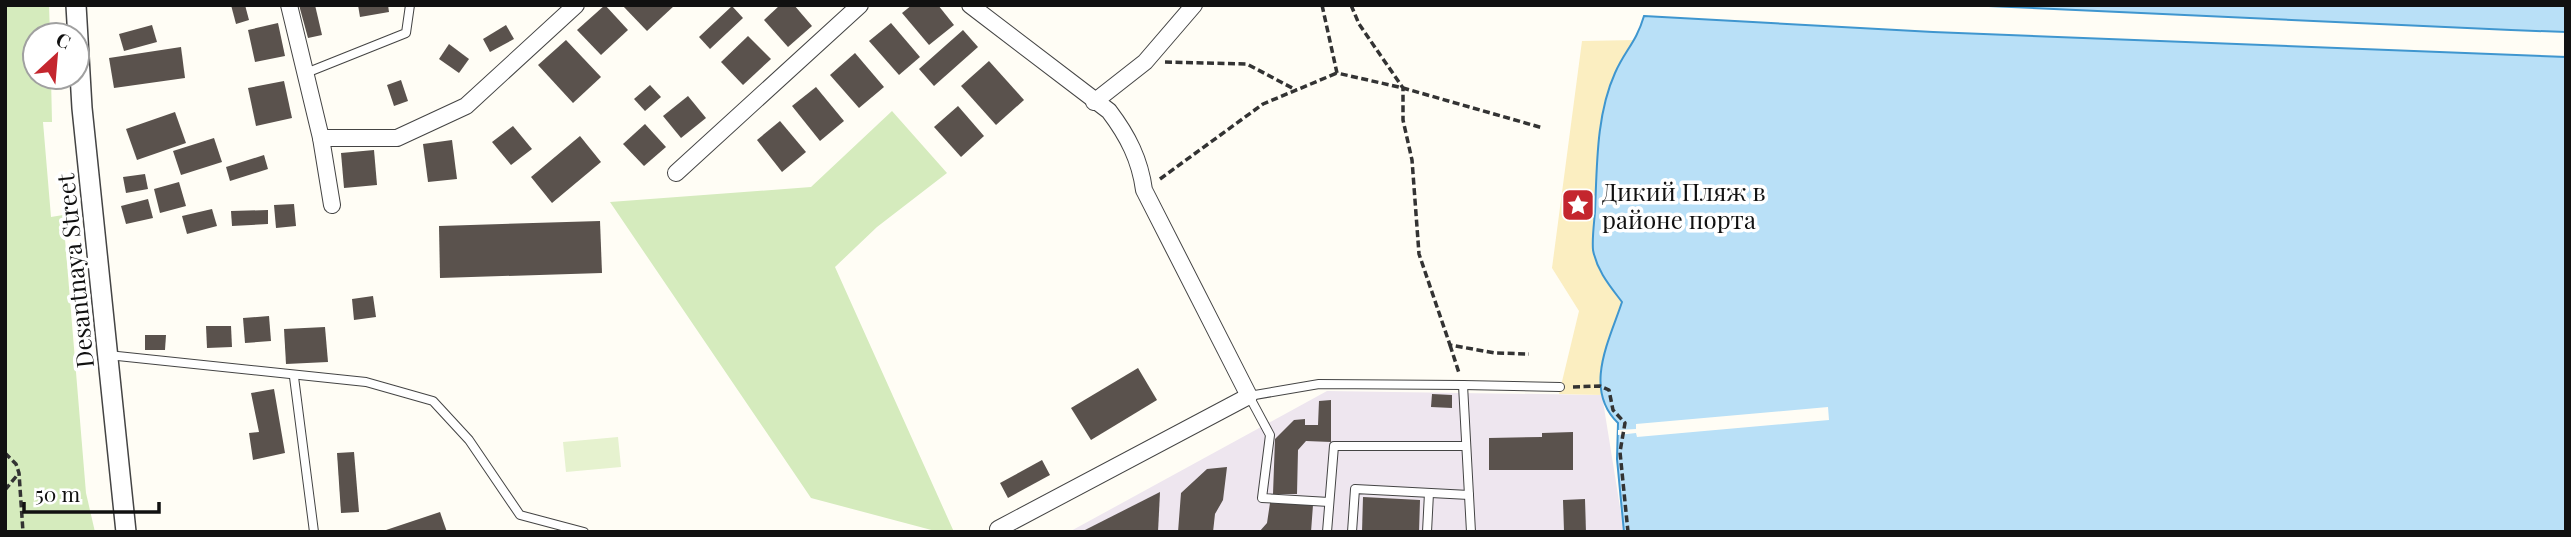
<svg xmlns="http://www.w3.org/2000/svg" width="2571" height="537" viewBox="0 0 2571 537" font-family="'Playfair Display',serif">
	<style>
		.industrial { fill: #eee6ef }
		.green { fill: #d5ebbd }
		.sand { fill: #fbeec1 }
		.pitch { fill: #e6f2cf }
		.water { fill: #b9e0f7; stroke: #3f96cf; stroke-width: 2 }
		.pier { fill: #fffdf5 }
		.building { fill: #5a524d }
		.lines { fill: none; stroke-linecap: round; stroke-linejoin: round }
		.service-casing { stroke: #444; stroke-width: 10 }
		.minor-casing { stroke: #444; stroke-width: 18 }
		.tertiary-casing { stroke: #444; stroke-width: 22 }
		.path { stroke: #333; stroke-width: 3.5; stroke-dasharray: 7 3.5; stroke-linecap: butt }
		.service { stroke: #fff; stroke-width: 8 }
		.minor { stroke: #fff; stroke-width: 16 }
		.tertiary { stroke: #fff; stroke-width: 19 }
		.labels { text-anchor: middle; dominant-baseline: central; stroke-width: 7; stroke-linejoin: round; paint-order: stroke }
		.poi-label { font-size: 24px; fill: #111; stroke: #fff; text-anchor: start }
		.street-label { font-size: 24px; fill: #111; stroke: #fff }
	</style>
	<rect width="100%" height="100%" fill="#fffdf5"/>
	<polygon class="industrial" points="1327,391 1602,395 1624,532 1069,532"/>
	<g class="green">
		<polygon points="5,5 49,5 50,35 35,35 35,77 51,77 52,122 43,122 51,217 63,215 86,493 95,532 5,532"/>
		<polygon points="892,111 947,173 877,227 835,267 954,532 939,532 811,498 610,202 811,187"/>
	</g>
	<polygon class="sand" points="1637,40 1614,75 1598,162 1593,249 1622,301 1602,395 1559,394 1579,311 1552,268 1582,41"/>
	<polygon class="pitch" points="618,437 621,467 566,472 563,442"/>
	<g class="water">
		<polygon points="1966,5 2566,5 2566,32 2511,30"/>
		<path d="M1644 16 1933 32 2566 57V532H1624L1617 459 1618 423C1583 389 1609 341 1622 302 1610 286 1597 271 1593 250 1592 238 1594 224 1595 212 1597 167 1596 115 1615 73 1625 50 1636 43 1644 16Z"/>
	</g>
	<polygon class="pier" points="1828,407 1829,420 1637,437 1636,433 1618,435 1618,430 1636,429 1636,424"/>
	<g class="building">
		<polygon points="231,5 245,5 249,20 236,24"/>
		<polygon points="299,5 315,5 322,35 308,38"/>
		<polygon points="358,5 388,5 389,12 360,17"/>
		<polygon points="605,5 628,30 601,55 577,30"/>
		<polygon points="622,5 675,5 647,31"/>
		<polygon points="780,5 794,5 812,26 788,47 764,20"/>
		<polygon points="912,5 938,5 954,25 929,45 902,13"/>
		<polygon points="732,6 743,18 710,49 699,37"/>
		<polygon points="278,23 285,56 255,62 248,30"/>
		<polygon points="891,23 920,57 899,75 869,41"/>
		<polygon points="152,25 157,42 124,51 119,34"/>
		<polygon points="506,25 514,39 490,52 483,39"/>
		<polygon points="963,30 978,47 934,86 919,69"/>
		<polygon points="748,36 771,59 743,85 721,62"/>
		<polygon points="566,40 601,77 573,103 538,65"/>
		<polygon points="449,44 469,59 459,73 439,59"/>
		<polygon points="181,47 185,78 114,88 109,58"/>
		<polygon points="855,53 884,87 859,108 830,75"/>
		<polygon points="989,61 1024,100 996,125 961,86"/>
		<polygon points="401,80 408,101 394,106 387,85"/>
		<polygon points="284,81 292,118 256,126 248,88"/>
		<polygon points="650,85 661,97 645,111 634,99"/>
		<polygon points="816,87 844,121 820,141 792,106"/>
		<polygon points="688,96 706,118 681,138 663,116"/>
		<polygon points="958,106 984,136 961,157 934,127"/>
		<polygon points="175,112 186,143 137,160 126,129"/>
		<polygon points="780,121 806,152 782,172 757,140"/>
		<polygon points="645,124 666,147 644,166 623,144"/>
		<polygon points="513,126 532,149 511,165 492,142"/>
		<polygon points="580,136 601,162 552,203 531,177"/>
		<polygon points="214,138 222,162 181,175 173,151"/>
		<polygon points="452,140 457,179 428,182 423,144"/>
		<polygon points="374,150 377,185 344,188 341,153"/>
		<polygon points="264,155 268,169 230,181 226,167"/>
		<polygon points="145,174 148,189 126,193 123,177"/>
		<polygon points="179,182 186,206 160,213 154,189"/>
		<polygon points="148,199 153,218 126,224 121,206"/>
		<polygon points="294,204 296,226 276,228 274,205"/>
		<polygon points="212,209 217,226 187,234 182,216"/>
		<polygon points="268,210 268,224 232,226 231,211"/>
		<polygon points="600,221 602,273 440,278 439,226"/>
		<polygon points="373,296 376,317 354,320 352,299"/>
		<polygon points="269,316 271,341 245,343 243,318"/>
		<polygon points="206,326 231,326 232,347 207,348"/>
		<polygon points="325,327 328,362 286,364 284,329"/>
		<polygon points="145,335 166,335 165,350 145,350"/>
		<polygon points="1138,368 1157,400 1091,440 1071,408"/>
		<polygon points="274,389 285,453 253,460 249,433 259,432 251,393"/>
		<polygon points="1432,394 1452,395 1452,408 1431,407"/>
		<polygon points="1331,400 1331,442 1306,441 1298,450 1297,494 1273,494 1275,439 1294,420 1305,419 1305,425 1318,425 1319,401"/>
		<polygon points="1573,432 1573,470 1489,470 1489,438 1542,437 1542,433"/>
		<polygon points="354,452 359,512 341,513 337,453"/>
		<polygon points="1042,460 1050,475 1008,498 1000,483"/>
		<polygon points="1227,467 1223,500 1215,514 1213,532 1178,532 1181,493 1207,469"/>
		<polygon points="1160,492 1158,532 1081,532"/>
		<polygon points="1363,497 1420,500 1419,532 1362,532"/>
		<polygon points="1585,499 1586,532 1564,532 1563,500"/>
		<polygon points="1270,503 1313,505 1311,532 1259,532 1267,523"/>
		<polygon points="440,512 447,532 383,532 383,531"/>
	</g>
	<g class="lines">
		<defs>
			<g id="service">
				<polyline points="306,73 406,33 410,5"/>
				<polyline points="108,355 366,382 433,401 469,440 520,515 584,532"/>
				<polyline points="294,377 314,532"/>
				<polyline points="1463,385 1560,387"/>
				<polyline points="1329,502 1262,498 1270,435 1249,396 1319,384 1463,385 1471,532"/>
				<polyline points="1327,532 1334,446 1466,446"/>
				<polyline points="1352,532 1355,489 1469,495"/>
				<polyline points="1427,532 1429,493"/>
			</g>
			<g id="minor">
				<polyline points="289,5 321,138 332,205"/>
				<path d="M970 5 1109 111C1128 136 1140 160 1144 190L1249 396 998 529"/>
				<polyline points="1094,102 1145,62 1194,5"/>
				<polyline points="321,138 397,138 466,106 576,5"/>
				<polyline points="676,173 860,5"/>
			</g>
			<polyline id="tertiary" points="76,5 82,108 126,532"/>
		</defs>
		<use href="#service" class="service-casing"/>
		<use href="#minor" class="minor-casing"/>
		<use href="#tertiary" class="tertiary-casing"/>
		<g class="path">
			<polyline points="1322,5 1337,73 1403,88 1543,128"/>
			<polyline points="1351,5 1359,24 1403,88 1403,120 1412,160 1419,254 1450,345 1495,353 1529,354"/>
			<polyline points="1165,62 1247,64 1296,90"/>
			<polyline points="1160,179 1263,104 1337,73"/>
			<polyline points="1450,345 1459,373"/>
			<polyline points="1573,387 1600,386 1609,390 1613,410 1625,423 1620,452 1628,532"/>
			<polyline points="5,453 16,464 19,473 23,532"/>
			<polyline points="5,490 19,473"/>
		</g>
		<use href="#service" class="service"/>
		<use href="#minor" class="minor"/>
		<use href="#tertiary" class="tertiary"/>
	</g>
	<defs>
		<symbol id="sight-square" viewBox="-11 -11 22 22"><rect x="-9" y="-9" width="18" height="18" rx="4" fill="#c4262e" stroke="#fff"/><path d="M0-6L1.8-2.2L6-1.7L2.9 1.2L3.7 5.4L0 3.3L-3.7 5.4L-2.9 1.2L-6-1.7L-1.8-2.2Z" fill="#fff"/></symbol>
	</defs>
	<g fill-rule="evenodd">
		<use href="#sight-square" x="1559" y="186" width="38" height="38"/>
	</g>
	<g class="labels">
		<g class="poi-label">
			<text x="1602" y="191">Дикий Пляж в<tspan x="1602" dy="28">районе порта</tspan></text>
		</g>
		<g class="street-label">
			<text transform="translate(74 271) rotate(-96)">Desantnaya Street</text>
		</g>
	</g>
	<rect width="2571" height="537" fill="none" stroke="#111111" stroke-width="14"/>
	<g transform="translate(56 56) rotate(26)"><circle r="33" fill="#ffffff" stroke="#a0a0a0" stroke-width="2"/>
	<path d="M0-5L12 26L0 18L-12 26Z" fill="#c4262e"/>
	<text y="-10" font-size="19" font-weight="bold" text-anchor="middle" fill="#111111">С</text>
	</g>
	<path d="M24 502v10h135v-10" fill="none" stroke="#111111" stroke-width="3.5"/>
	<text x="35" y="502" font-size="21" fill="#111111" stroke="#ffffff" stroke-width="5" paint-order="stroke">50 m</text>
</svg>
